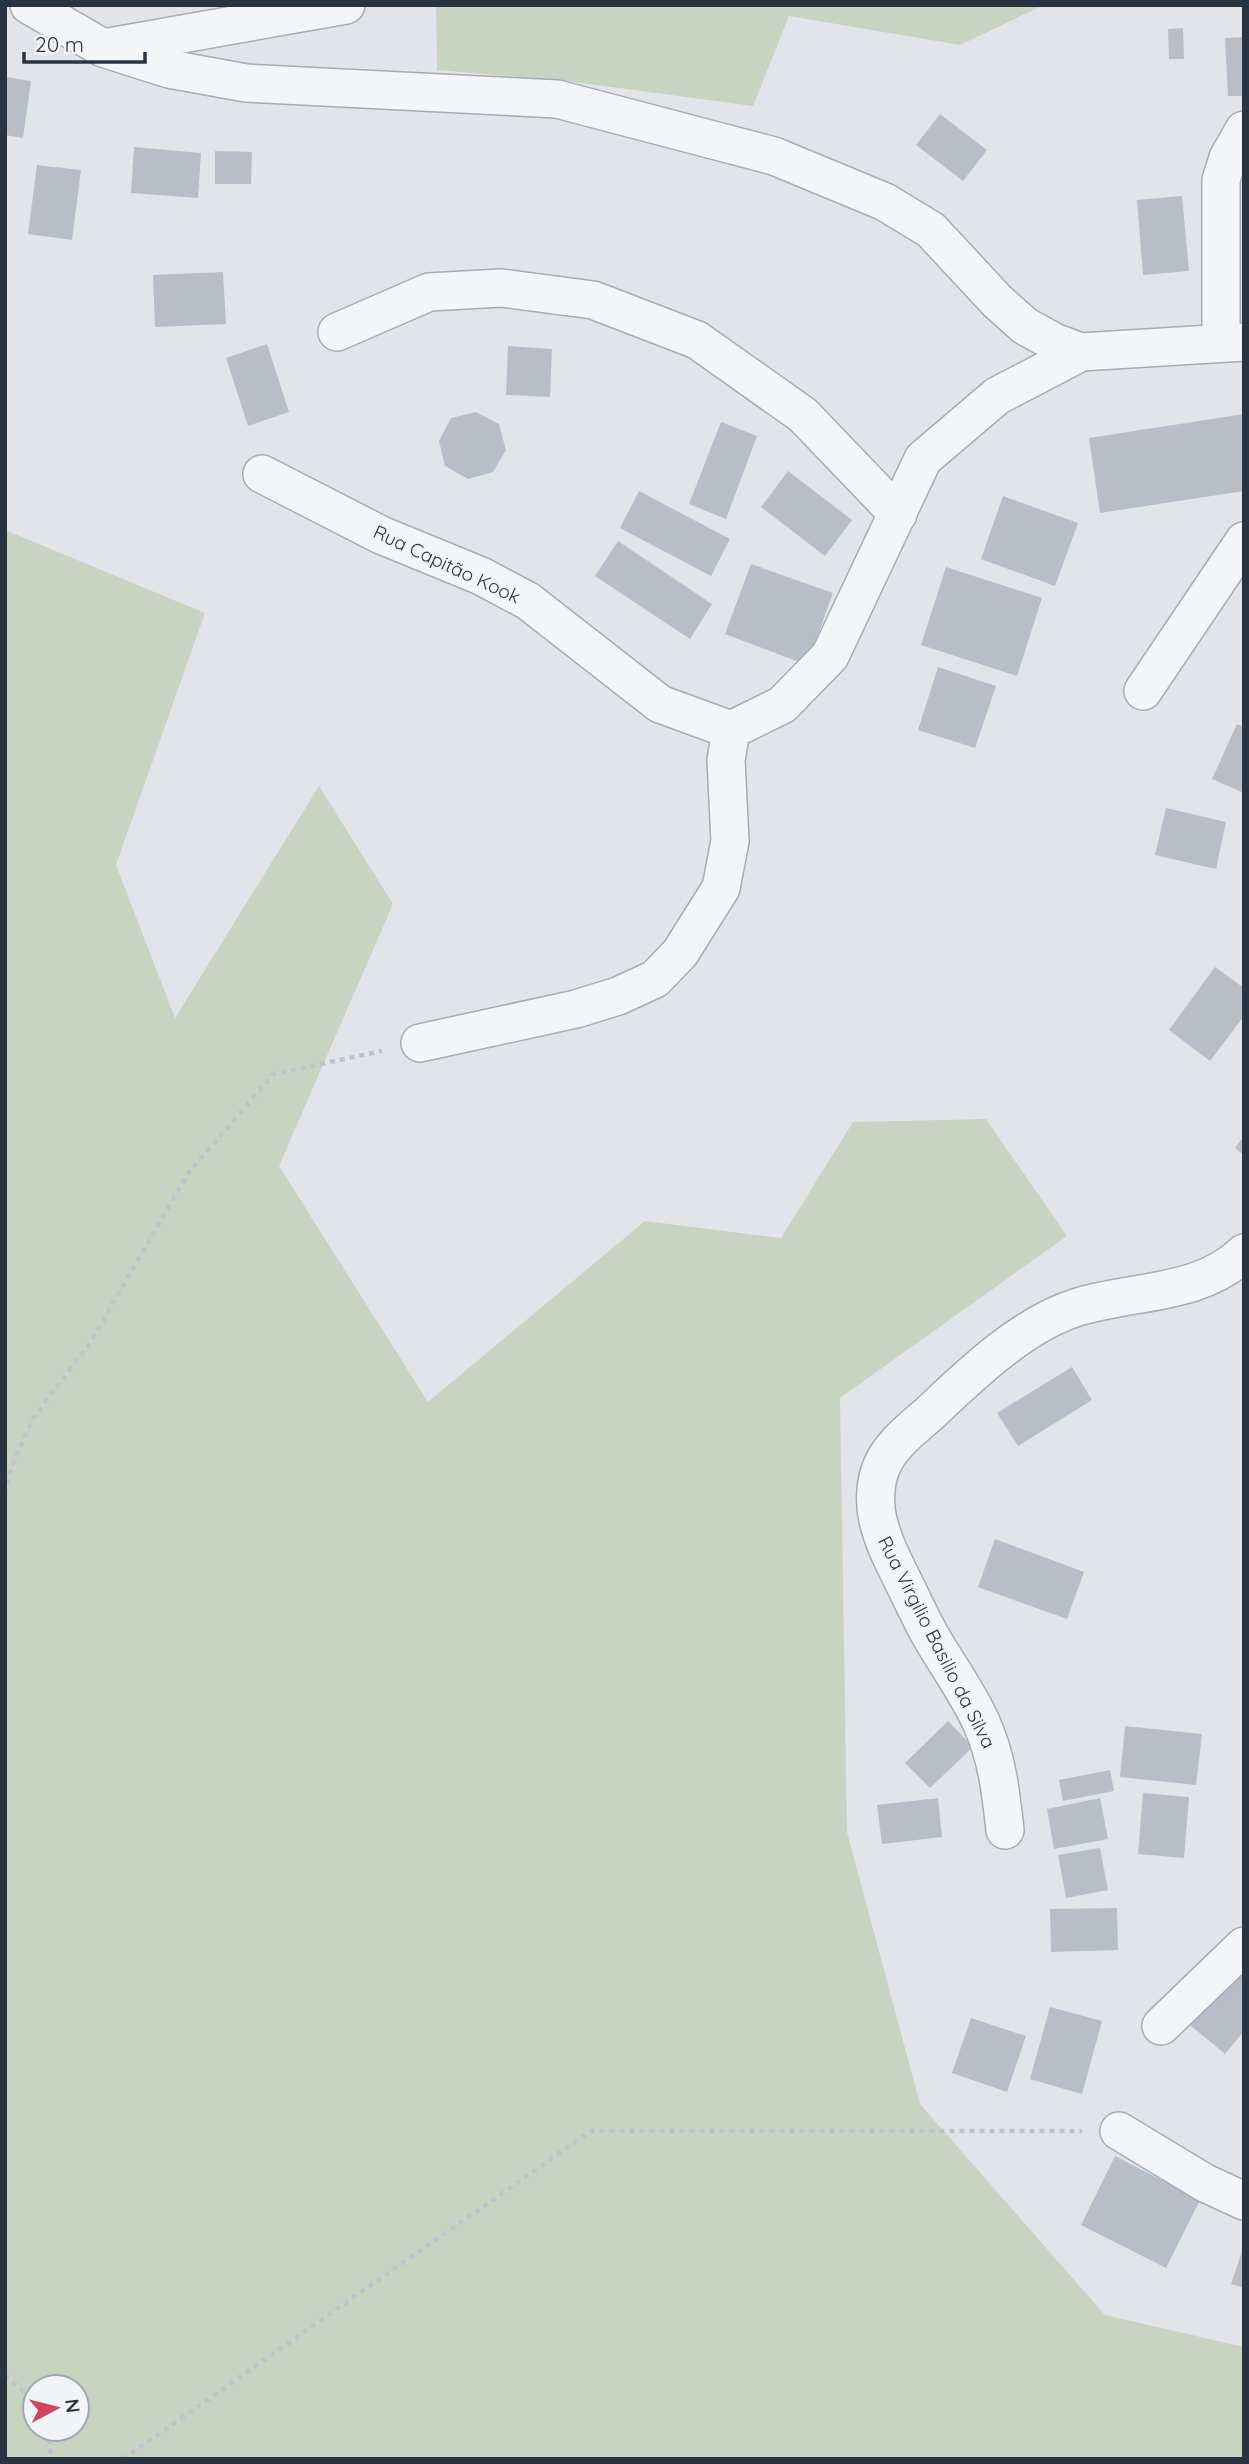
<svg xmlns="http://www.w3.org/2000/svg" width="1249" height="2464" viewBox="0 0 1249 2464" font-family="Quicksand,sans-serif">
	<style>
		.green { fill: #c8d4c2; fill-rule: evenodd }
		.building { fill: #b8bec7 }
		.lines { fill: none; stroke-linecap: round; stroke-linejoin: round }
		.minor-casing { stroke: #a6acb4; stroke-width: 40 }
		.path { stroke: #bfc3c9; stroke-width: 4.5; stroke-dasharray: 5 5; stroke-linecap: butt }
		.minor { stroke: #f4f5f8; stroke-width: 37 }
		.labels { text-anchor: middle; dominant-baseline: central; stroke-width: 5; stroke-linejoin: round; paint-order: stroke }
		.street-label { font-size: 19px; fill: #293442; stroke: #f1f4f7 }
	</style>
	<rect width="100%" height="100%" fill="#e1e5ea"/>
	<g class="green">
		<polygon points="436,5 1044,5 960,45 789,16 753,106 566,81 437,70"/>
		<path d="M5 530 205 613 116 865 175 1018 319 786 393 904 279 1166 428 1402 645 1221 781 1238 853 1122 986 1119 1067 1236 840 1398 847 1832 920 2104 1105 2315 1244 2347V2459H5ZM35 2387H77V2429H35Z"/>
	</g>
	<g class="building">
		<polygon points="1183,28 1184,59 1169,59 1168,29"/>
		<polygon points="1244,37 1244,96 1228,96 1225,38"/>
		<polygon points="5,77 31,81 23,138 5,135"/>
		<polygon points="940,114 987,150 963,181 916,145"/>
		<polygon points="134,147 201,153 198,198 131,193"/>
		<polygon points="215,151 252,152 251,184 215,184"/>
		<polygon points="37,165 81,170 72,240 28,234"/>
		<polygon points="1182,196 1189,271 1143,275 1137,200"/>
		<polygon points="223,272 226,324 155,327 153,275"/>
		<polygon points="267,344 289,412 248,426 226,358"/>
		<polygon points="508,346 552,349 550,397 506,395"/>
		<polygon points="476,412 499,424 506,450 493,472 468,479 445,466 439,441 451,418"/>
		<polygon points="1244,414 1244,491 1100,513 1089,438"/>
		<polygon points="721,422 757,436 726,519 689,504"/>
		<polygon points="788,471 852,520 825,556 761,507"/>
		<polygon points="639,491 730,539 711,576 620,528"/>
		<polygon points="1003,496 1078,523 1055,586 981,559"/>
		<polygon points="618,541 712,604 690,639 595,576"/>
		<polygon points="751,564 833,593 807,665 725,634"/>
		<polygon points="946,567 1042,598 1017,676 921,645"/>
		<polygon points="938,667 996,686 975,748 918,730"/>
		<polygon points="1237,724 1244,727 1244,793 1212,779"/>
		<polygon points="1166,808 1226,822 1216,869 1155,855"/>
		<polygon points="1215,967 1244,988 1244,1016 1210,1061 1169,1030"/>
		<polygon points="1244,1136 1244,1155 1235,1148"/>
		<polygon points="1072,1367 1092,1400 1018,1446 997,1413"/>
		<polygon points="995,1539 1084,1572 1067,1619 978,1587"/>
		<polygon points="948,1721 973,1747 930,1788 905,1763"/>
		<polygon points="1125,1726 1202,1734 1196,1785 1120,1777"/>
		<polygon points="1110,1770 1114,1791 1063,1801 1059,1780"/>
		<polygon points="1143,1793 1189,1797 1184,1858 1138,1854"/>
		<polygon points="938,1798 942,1837 882,1844 877,1805"/>
		<polygon points="1100,1798 1108,1839 1054,1849 1047,1809"/>
		<polygon points="1100,1848 1108,1890 1066,1898 1058,1855"/>
		<polygon points="1117,1908 1118,1950 1051,1952 1050,1909"/>
		<polygon points="1244,1961 1244,2031 1225,2054 1190,2025"/>
		<polygon points="1050,2007 1102,2021 1082,2094 1030,2079"/>
		<polygon points="971,2018 1026,2036 1007,2092 952,2073"/>
		<polygon points="1115,2156 1200,2200 1166,2268 1081,2225"/>
		<polygon points="1243,2248 1244,2248 1244,2288 1231,2284"/>
	</g>
	<g class="lines">
		<defs>
			<g id="minor">
				<polyline points="29,5 103,48 169,69 246,83 557,99 774,156 885,202 931,230 997,301 1025,326 1054,342 1081,352 1244,342"/>
				<polyline points="109,47 346,5"/>
				<polyline points="337,332 429,292 501,288 593,300 697,340 803,415 898,514"/>
				<polyline points="1221,342 1221,180 1228,158 1244,130"/>
				<polyline points="262,474 381,535 481,576 528,601 660,704 731,730"/>
				<polyline points="1143,691 1244,541"/>
				<polyline points="420,1043 576,1009 618,996 655,979 680,953 721,888 730,841 726,760 731,730 782,705 830,656 923,459 997,396 1081,352"/>
				<path d="M1005 1830C1001 1793 997 1757 981 1722 967 1691 947 1665 930 1635 920 1617 911 1597 902 1579 892 1559 883 1541 878 1520 874 1504 875 1483 881 1468 890 1445 912 1429 930 1413 970 1375 1022 1325 1075 1308 1130 1290 1200 1296 1244 1253"/>
				<polyline points="1161,2026 1244,1946"/>
				<polyline points="1119,2131 1205,2183 1244,2201"/>
			</g>
		</defs>
		<use href="#minor" class="minor-casing"/>
		<g class="path">
			<polyline points="5,1494 11,1469 32,1420 90,1343 189,1172 274,1074 382,1051"/>
			<polyline points="5,2375 24,2392 35,2409"/>
			<polyline points="48,2429 51,2459"/>
			<polyline points="123,2459 591,2131 1082,2131"/>
		</g>
		<use href="#minor" class="minor"/>
	</g>
	<g class="labels">
		<g class="street-label">
			<text transform="translate(447 564) rotate(25)">Rua Capitão Kook</text>
			<text transform="translate(937 1642) rotate(63)">Rua Virgilio Basilio da Silva</text>
		</g>
	</g>
	<rect width="1249" height="2464" fill="none" stroke="#293442" stroke-width="14"/>
	<g transform="translate(56 2408) rotate(83)"><circle r="33" fill="#f1f4f7" stroke="#a1a7af" stroke-width="2"/>
	<path d="M0-5L12 26L0 18L-12 26Z" fill="#d04462"/>
	<text y="-10" font-size="19" font-weight="bold" text-anchor="middle" fill="#293442">N</text>
	</g>
	<path d="M24 52v10h121v-10" fill="none" stroke="#293442" stroke-width="3.5"/>
	<text x="35" y="52" font-size="21" fill="#293442" stroke="#f1f4f7" stroke-width="5" paint-order="stroke">20 m</text>
</svg>
